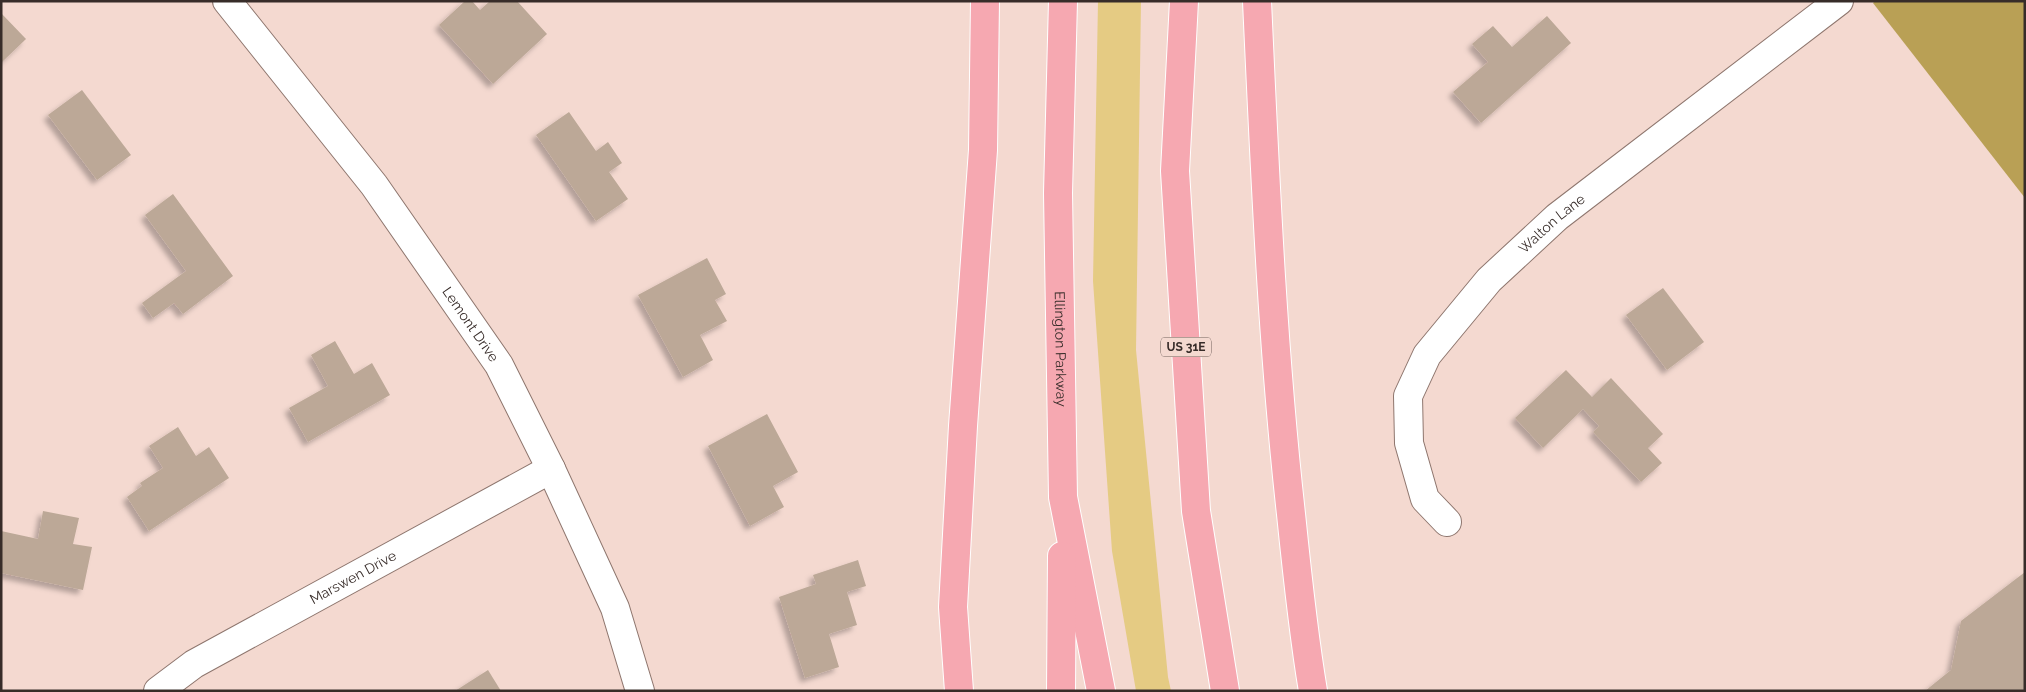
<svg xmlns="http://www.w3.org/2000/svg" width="2026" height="692" viewBox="0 0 2026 692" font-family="Raleway,sans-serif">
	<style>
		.green { fill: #e5cb83 }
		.forest { fill: #b9a055 }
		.building { fill: #bca897; filter: url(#shadow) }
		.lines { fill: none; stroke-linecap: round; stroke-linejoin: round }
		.minor-casing { stroke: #8e766e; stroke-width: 30 }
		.motorway-casing { stroke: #fff; stroke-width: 30 }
		.minor { stroke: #fff; stroke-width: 28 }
		.motorway { stroke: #f6a8b1; stroke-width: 28 }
		.labels { text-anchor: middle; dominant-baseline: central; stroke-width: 4; stroke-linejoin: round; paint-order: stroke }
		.shield { fill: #f4d9d0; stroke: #70605b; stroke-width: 1 }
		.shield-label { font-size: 12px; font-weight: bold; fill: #372c29 }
		.street-label { font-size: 14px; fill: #372c29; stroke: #f4d9d0 }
	</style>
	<defs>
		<filter id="shadow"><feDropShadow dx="-4.5" dy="4.5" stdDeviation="2.5" flood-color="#0004"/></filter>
	</defs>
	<rect width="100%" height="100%" fill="#f4d9d0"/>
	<polygon class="green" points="1098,1 1141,1 1136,350 1168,677 1171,691 1136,691 1112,551 1093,281"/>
	<polygon class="forest" points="1875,1 2025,1 2025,198 1873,3"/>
	<g class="building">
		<polygon points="465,1 472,1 480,10 490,1 517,1 547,34 493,84 439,25"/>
		<polygon points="1,13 26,39 1,63"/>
		<polygon points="1547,16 1571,43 1481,123 1453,92 1488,62 1472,44 1493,26 1512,47"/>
		<polygon points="82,90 131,155 97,180 48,115"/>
		<polygon points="569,112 596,151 608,142 622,163 609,172 628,199 596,221 536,135"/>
		<polygon points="173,194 233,276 183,314 174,303 153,318 142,303 186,271 145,215"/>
		<polygon points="707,258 726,294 715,300 727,321 700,335 713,360 683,377 638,295"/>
		<polygon points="1663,288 1704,342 1667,370 1626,315"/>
		<polygon points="335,341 354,374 372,363 390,395 308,442 289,408 328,386 311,355"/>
		<polygon points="1566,370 1592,397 1611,378 1663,434 1648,448 1662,463 1641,482 1593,432 1599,426 1583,409 1543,448 1515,418"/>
		<polygon points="767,414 798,472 773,486 784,507 750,526 708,446"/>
		<polygon points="178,427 196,456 209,447 229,478 149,531 127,497 142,486 140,483 163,468 149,446"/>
		<polygon points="43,511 79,518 73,544 92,547 83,590 1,573 1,531 38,539"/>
		<polygon points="858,560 866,586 847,592 857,625 829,634 839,667 805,678 779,597 816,584 813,575"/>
		<polygon points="2025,572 2025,691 1925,691 1951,670 1961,621"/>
		<polygon points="488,670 501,691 455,691"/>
	</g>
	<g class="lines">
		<defs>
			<g id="minor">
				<path id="s1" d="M227 1 374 185 499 365 551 469 615 608 640 691"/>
				<path id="s2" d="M1447 522 1425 499 1409 443 1408 396 1427 355 1489 280 1557 217 1839 1"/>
				<path id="s3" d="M158 691 194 664 551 469"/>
			</g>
			<g id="motorway">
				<path id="s4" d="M1063 1 1058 193 1063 497 1101 691"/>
				<polyline points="1184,1 1175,171 1196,511 1225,691"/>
				<path d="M1257 1C1265 173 1272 344 1291 514 1297 573 1303 632 1313 691"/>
				<polyline points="959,691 953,607 963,426 983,150 985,1"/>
				<polyline points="1061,691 1062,556"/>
			</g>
		</defs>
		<use href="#minor" class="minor-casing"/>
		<use href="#motorway" class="motorway-casing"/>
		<use href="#minor" class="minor"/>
		<use href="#motorway" class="motorway"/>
	</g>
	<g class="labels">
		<rect class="shield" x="1161" y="337.5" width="50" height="19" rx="4"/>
		<g class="shield-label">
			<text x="1186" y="347">US 31E</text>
		</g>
		<g class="street-label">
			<text stroke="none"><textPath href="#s2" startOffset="364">Walton Lane</textPath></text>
			<text stroke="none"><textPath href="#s1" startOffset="405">Lemont Drive</textPath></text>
			<text stroke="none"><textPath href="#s4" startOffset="348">Ellington Parkway</textPath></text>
			<text stroke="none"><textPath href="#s3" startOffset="226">Marswen Drive</textPath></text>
		</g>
	</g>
	<rect width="2026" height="692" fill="none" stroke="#372c29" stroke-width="5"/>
</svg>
